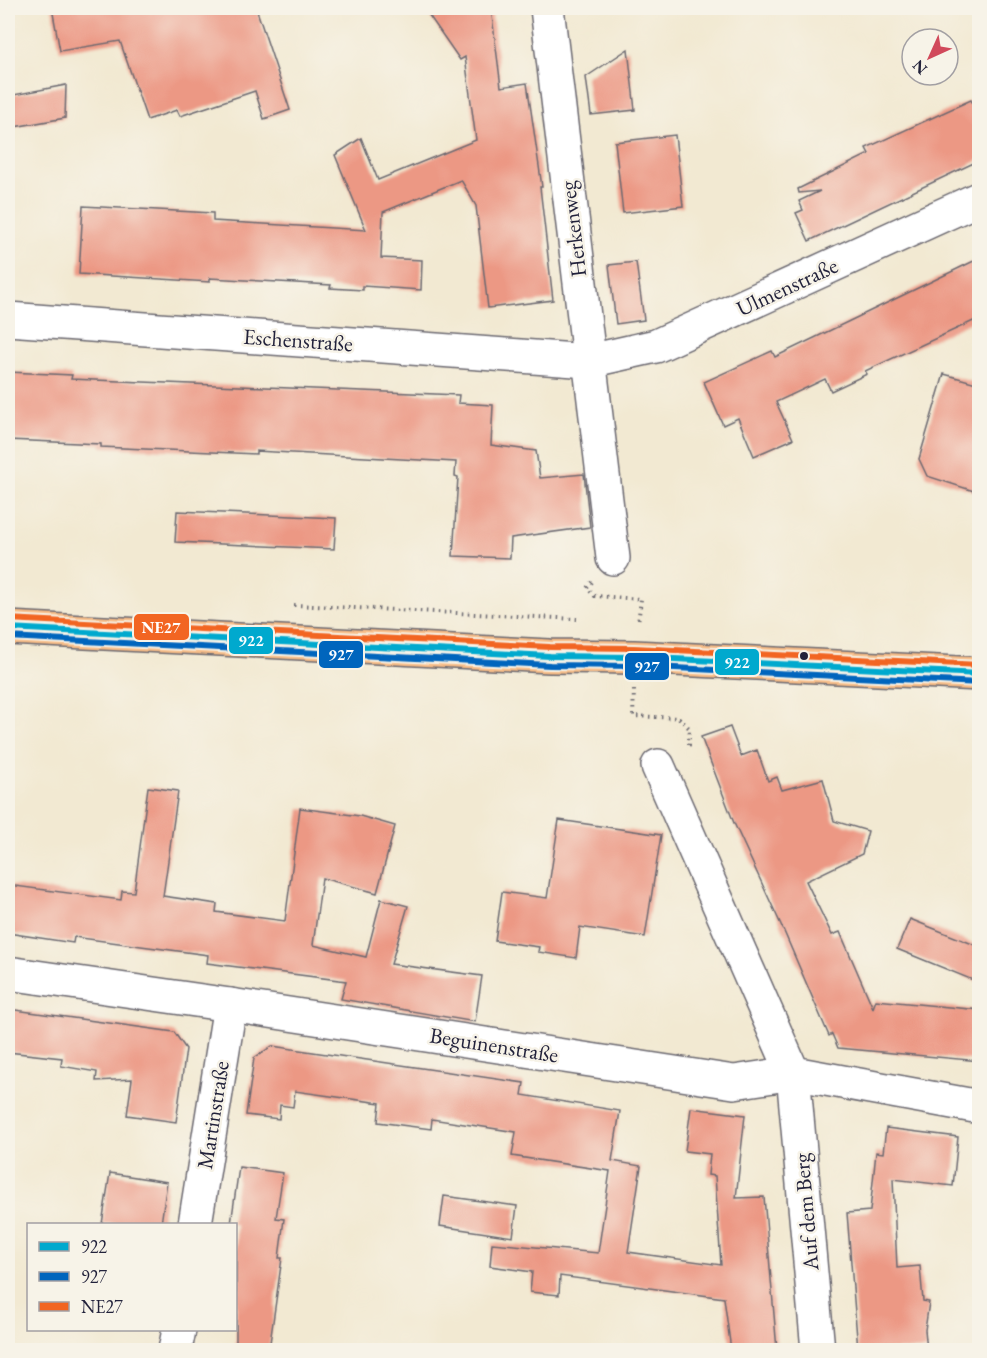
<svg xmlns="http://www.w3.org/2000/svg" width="987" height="1358" viewBox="0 0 987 1358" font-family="'EB Garamond',serif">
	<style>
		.building { fill: #ec9884 }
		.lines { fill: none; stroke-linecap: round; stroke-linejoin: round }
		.minor-casing { stroke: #6b6870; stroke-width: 36 }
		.major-casing { stroke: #6b6870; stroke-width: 36 }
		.path { stroke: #6b6870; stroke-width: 4; stroke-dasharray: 1.5 4.5; stroke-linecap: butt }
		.minor { stroke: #fff; stroke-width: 33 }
		.major { stroke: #f7bd88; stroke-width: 33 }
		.bus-1-casing { stroke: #f7f3e8; stroke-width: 10 }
		.bus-2-casing { stroke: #f7f3e8; stroke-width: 10 }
		.bus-3-casing { stroke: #f7f3e8; stroke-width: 10 }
		.bus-1 { stroke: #00a9ce; stroke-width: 6 }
		.bus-2 { stroke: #0065bd; stroke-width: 6 }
		.bus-3 { stroke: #f26522; stroke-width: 6 }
		.bus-dot { fill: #22223b; stroke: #f7f3e8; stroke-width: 2 }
		.labels { text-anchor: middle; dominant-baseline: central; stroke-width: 5; stroke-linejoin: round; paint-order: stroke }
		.street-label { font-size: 22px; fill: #22223b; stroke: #f7f3e8 }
		.line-badge { stroke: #f7f3e8; stroke-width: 2 }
		.badge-label { font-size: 16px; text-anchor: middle; font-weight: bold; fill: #fff }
	</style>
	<rect width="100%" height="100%" fill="#f7f3e8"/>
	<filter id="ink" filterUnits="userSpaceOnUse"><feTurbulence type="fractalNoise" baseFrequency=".0167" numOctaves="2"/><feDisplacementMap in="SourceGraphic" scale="12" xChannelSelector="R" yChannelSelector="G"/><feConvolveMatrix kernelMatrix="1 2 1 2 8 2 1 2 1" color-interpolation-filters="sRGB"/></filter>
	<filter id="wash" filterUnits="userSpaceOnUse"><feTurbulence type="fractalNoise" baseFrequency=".008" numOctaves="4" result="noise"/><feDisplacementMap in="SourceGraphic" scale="24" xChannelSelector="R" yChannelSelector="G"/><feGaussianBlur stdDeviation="1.35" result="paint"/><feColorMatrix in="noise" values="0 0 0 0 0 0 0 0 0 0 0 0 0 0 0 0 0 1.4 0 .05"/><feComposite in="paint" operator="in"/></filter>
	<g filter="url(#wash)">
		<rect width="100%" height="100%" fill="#f2e9d2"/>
		<g id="blocks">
			<g class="building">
				<polygon points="52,8 256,8 290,110 264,119 255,91 180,116 177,110 147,120 120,41 60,51"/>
				<polygon points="424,8 491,8 501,87 527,83 542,187 540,187 553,300 488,308 476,206 461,180 383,212 381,258 422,260 421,290 363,286 363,290 330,288 331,285 210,278 210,282 79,274 83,206 213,213 213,221 366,230 335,155 361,138 378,180 476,140 465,57 460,60"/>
				<polygon points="628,49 635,110 591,115 586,77"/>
				<polygon points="66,85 65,118 8,128 8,96"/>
				<polygon points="971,100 980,116 980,160 809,241 796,213 803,210 799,201 820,191 799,193 798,189 869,154 866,148"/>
				<polygon points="675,135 683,206 623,213 615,142"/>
				<polygon points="980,258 980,318 865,371 867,374 831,391 825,379 776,402 793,439 754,456 738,418 723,425 704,382 772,351 775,357"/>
				<polygon points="636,262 644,320 616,324 609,265"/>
				<polygon points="8,372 72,375 71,379 459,395 458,403 493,405 491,445 536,451 540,478 584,474 590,527 511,538 510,558 453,556 458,477 455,476 456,462 256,451 256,454 101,447 101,444 8,440"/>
				<polygon points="944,374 980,384 980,493 927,476 919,459"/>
				<polygon points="177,511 336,518 334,549 175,542"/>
				<polygon points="730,727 741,756 757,750 768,781 777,777 782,790 823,779 834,821 868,831 862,854 806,881 832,935 840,932 873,1008 876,1000 980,1010 980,1061 838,1048 832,1034 829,1036 783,929 734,823 701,737"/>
				<polygon points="148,787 178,791 163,896 217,904 216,912 285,921 300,808 360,816 395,826 377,893 322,878 313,945 366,957 381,899 408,906 391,964 482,976 475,1022 341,999 346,981 207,963 208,955 74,937 73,943 8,933 8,885 121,900 122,891 134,892"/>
				<polygon points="559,820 661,835 645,937 580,927 576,958 538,952 539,947 495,941 502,892 547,898"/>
				<polygon points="910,919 980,947 980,983 897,949"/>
				<polygon points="8,1009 174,1032 186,1049 176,1122 127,1115 132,1079 96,1081 97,1072 61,1066 62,1058 8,1052"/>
				<polygon points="272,1046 524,1083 522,1095 620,1111 612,1161 641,1166 628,1252 721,1265 715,1176 708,1175 710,1154 685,1151 691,1108 745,1115 736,1198 764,1197 777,1350 731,1350 724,1298 560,1276 559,1295 530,1292 532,1272 490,1266 492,1243 598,1253 610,1171 512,1156 516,1132 432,1119 431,1129 378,1122 380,1103 295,1091 293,1107 280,1105 279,1119 246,1115 254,1058"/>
				<polygon points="886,1128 958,1137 953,1186 893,1179 897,1268 920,1266 923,1301 929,1302 925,1330 927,1350 858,1350 847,1213 870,1211 876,1152 883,1153"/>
				<polygon points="239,1167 283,1173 276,1218 284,1219 279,1258 282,1258 269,1350 236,1350 236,1224 231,1224"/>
				<polygon points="110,1173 167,1182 161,1224 102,1224"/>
				<polygon points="444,1196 517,1206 513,1237 440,1226"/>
			</g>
		</g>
	</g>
	<g filter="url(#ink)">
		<use href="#blocks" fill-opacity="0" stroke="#6b6870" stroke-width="1.5"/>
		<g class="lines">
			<defs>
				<g id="minor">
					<polyline points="547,8 613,558"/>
					<polyline points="8,319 589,361 656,346 980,198"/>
					<polyline points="658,766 793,1073 818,1350"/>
					<polyline points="8,973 230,1005 734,1082 793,1073 980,1107"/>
					<polyline points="195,1224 230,1005"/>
					<polyline points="175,1350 179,1330"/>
				</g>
				<polyline id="major" points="8,628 550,656 634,657 980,674"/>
			</defs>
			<use href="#minor" class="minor-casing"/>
			<use href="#major" class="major-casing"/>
			<g class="path">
				<polyline points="592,582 587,588 595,596 641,599 638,623"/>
				<polyline points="294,605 577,619"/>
				<polyline points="634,690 633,716 679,718 689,728 689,745 686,747"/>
			</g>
			<use href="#minor" class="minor"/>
			<use href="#major" class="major"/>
			<defs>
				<polyline id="bus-1" points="8,628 550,656 634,657 980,674"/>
				<polyline id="bus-2" points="8,637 550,665 634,666 980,683"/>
				<polyline id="bus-3" points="8,619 550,647 634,648 980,665"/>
			</defs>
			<use href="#bus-1" class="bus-1-casing"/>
			<use href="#bus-2" class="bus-2-casing"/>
			<use href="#bus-3" class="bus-3-casing"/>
			<use href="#bus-1" class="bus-1"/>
			<use href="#bus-2" class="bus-2"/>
			<use href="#bus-3" class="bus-3"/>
		</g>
	</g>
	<circle class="bus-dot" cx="804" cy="656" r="5"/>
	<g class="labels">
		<g class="street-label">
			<text transform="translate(573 229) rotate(-97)">Herkenweg</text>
			<text transform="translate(787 287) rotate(-25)">Ulmenstraße</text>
			<text transform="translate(298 340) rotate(4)">Eschenstraße</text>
			<text transform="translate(494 1045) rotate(9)">Beguinenstraße</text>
			<text transform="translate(213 1115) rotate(-81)">Martinstraße</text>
			<text transform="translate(806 1212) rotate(-95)">Auf dem Berg</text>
		</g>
	</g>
	<g class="line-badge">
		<rect x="133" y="613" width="57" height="28" rx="6" fill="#f26522"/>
		<rect x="228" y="626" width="46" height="29" rx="6" fill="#00a9ce"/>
		<rect x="318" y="640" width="46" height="29" rx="6" fill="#0065bd"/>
		<rect x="714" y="648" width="46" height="28" rx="6" fill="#00a9ce"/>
		<rect x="624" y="652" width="46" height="29" rx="6" fill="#0065bd"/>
	</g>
	<g class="badge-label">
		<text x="161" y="633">NE27</text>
		<text x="251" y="646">922</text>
		<text x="341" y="660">927</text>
		<text x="737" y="668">922</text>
		<text x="647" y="672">927</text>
	</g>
	<rect width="987" height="1358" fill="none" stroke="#f7f3e8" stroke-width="30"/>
	<rect x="27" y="1223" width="210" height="108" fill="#f7f3e8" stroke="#a29fa3" stroke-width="1.5"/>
	<rect x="39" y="1242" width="30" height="9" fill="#00a9ce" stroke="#a29fa3" stroke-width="1.5"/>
	<text x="81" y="1253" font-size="18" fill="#22223b">922</text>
	<rect x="39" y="1272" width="30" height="9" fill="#0065bd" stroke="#a29fa3" stroke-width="1.5"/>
	<text x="81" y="1283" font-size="18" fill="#22223b">927</text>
	<rect x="39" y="1302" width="30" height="9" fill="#f26522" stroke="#a29fa3" stroke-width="1.5"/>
	<text x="81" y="1313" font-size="18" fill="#22223b">NE27</text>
	<g transform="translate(930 57) rotate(225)"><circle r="28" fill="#f7f3e8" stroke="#a29fa3" stroke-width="1.5"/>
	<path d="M0-4.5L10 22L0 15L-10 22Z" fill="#d1495b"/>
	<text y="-9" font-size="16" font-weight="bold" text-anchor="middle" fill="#22223b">N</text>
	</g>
</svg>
